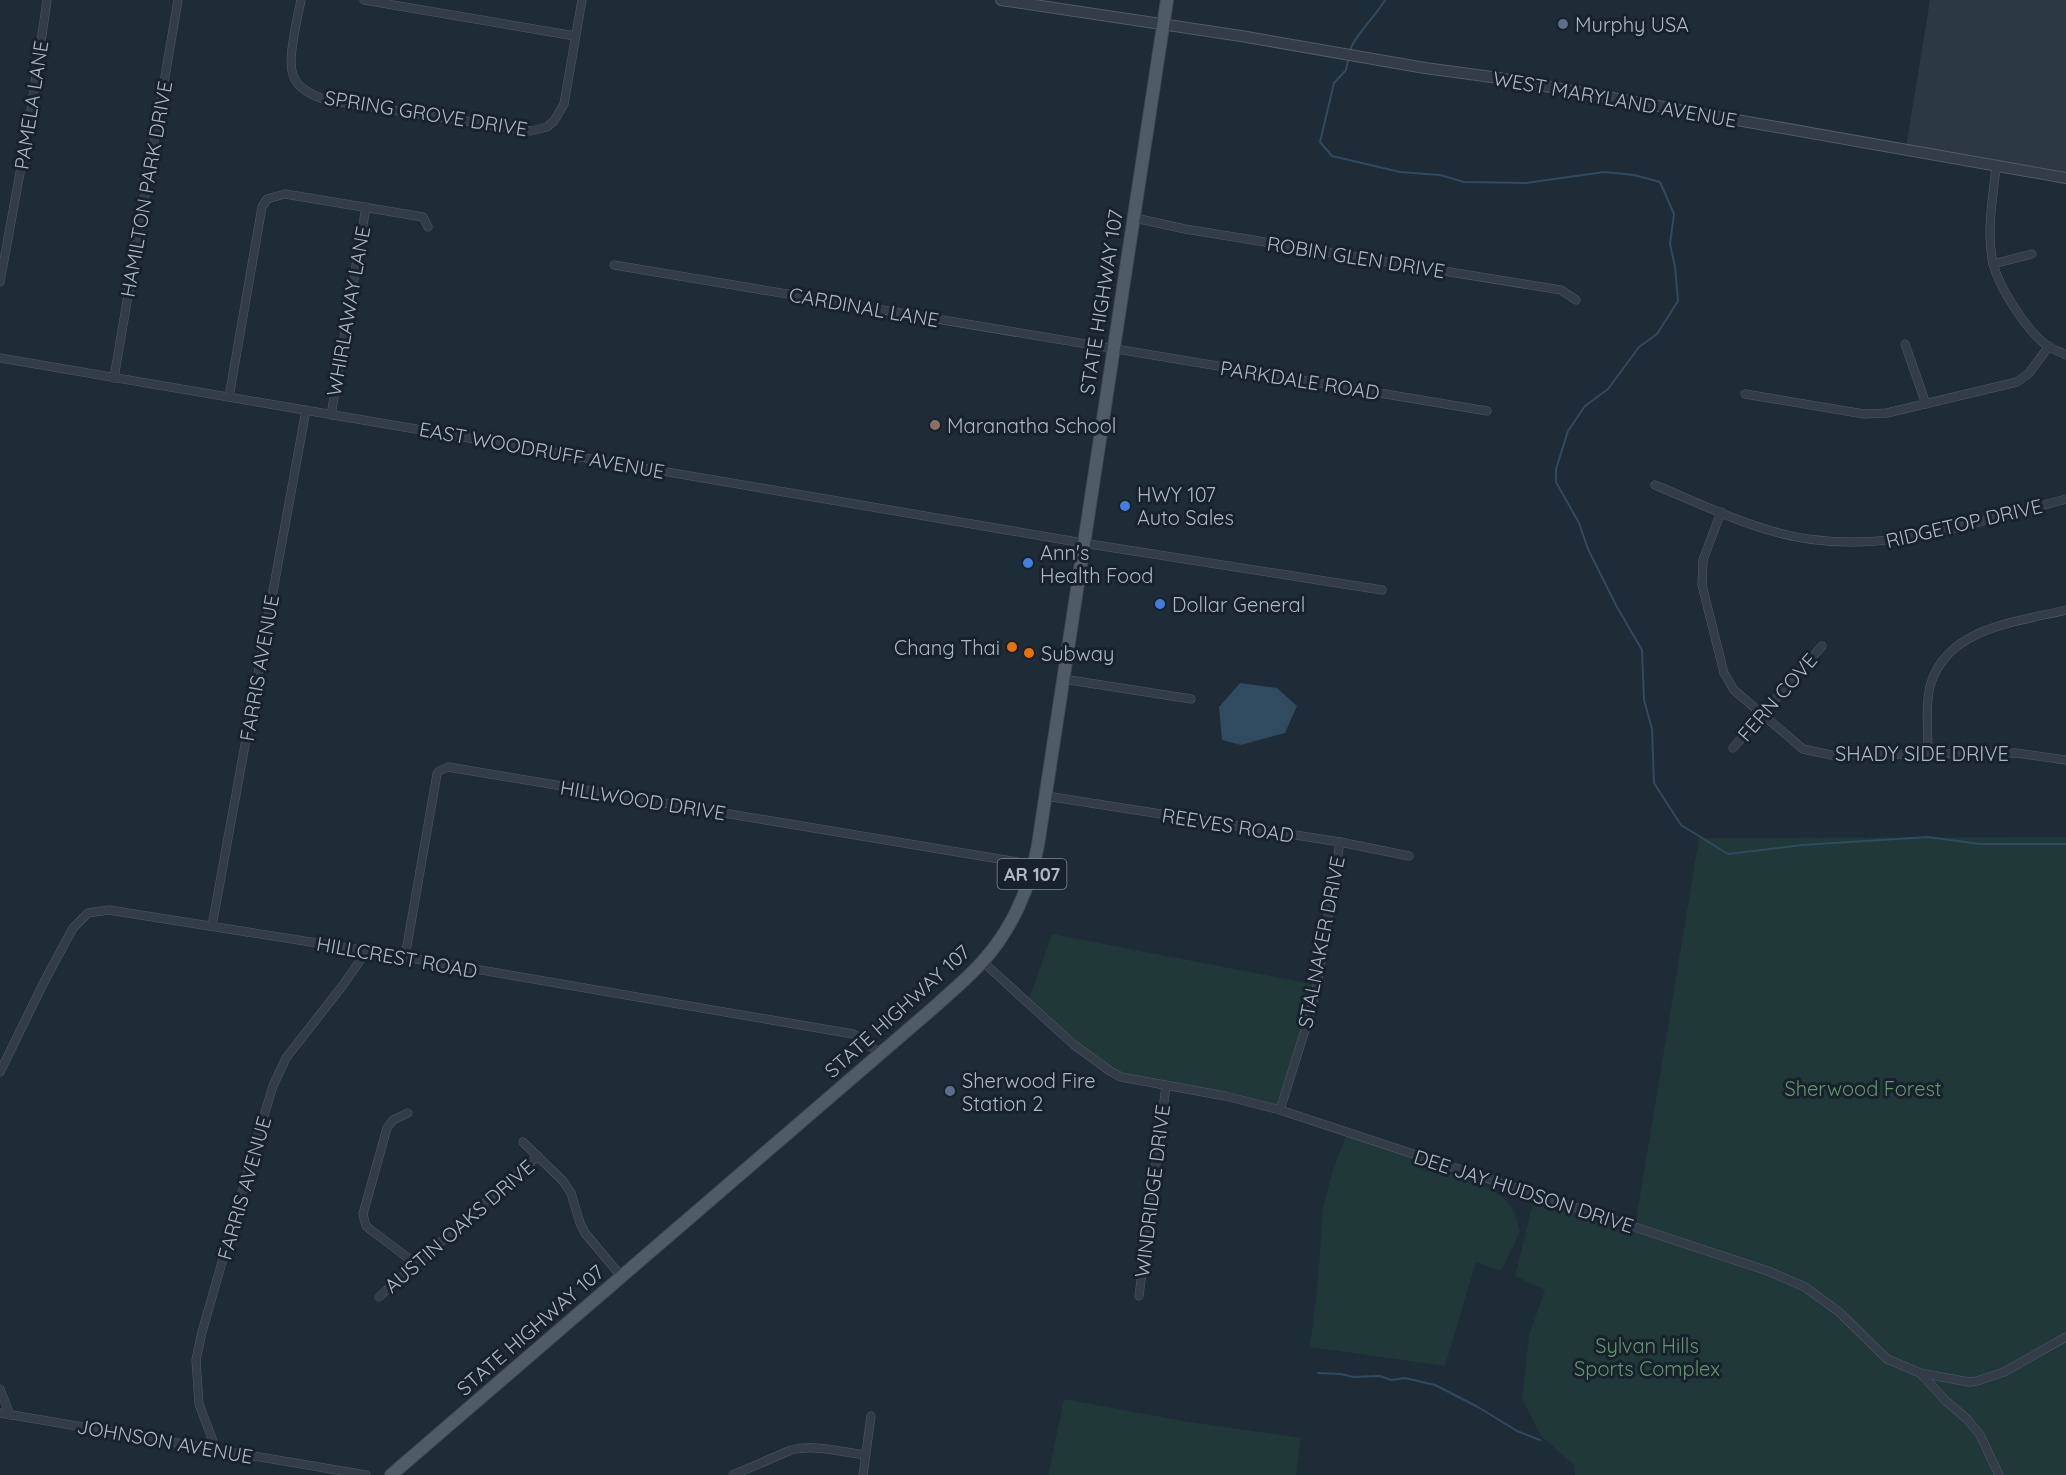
<svg xmlns="http://www.w3.org/2000/svg" width="2066" height="1475" viewBox="0 0 2066 1475" font-family="Quicksand,sans-serif">
	<style>
		.airport { fill: #2c3844 }
		.green { fill: #203838 }
		.water { fill: #304a5f }
		.lines { fill: none; stroke-linecap: round; stroke-linejoin: round }
		.stream { stroke: #304a5f; stroke-width: 2 }
		.minor-casing { stroke: #4f5b66; stroke-width: 9 }
		.tertiary-casing { stroke: #4f5b66; stroke-width: 12 }
		.primary-casing { stroke: #3e4954; stroke-width: 14 }
		.minor { stroke: #323d47; stroke-width: 8 }
		.tertiary { stroke: #323d47; stroke-width: 10 }
		.primary { stroke: #4f5c68; stroke-width: 12 }
		.service-dot { fill: #5c6f8a; stroke: #17222c; stroke-width: 2 }
		.education-dot { fill: #8d6e63; stroke: #17222c; stroke-width: 2 }
		.shop-dot { fill: #3f7fe0; stroke: #17222c; stroke-width: 2 }
		.food-dot { fill: #e8710a; stroke: #17222c; stroke-width: 2 }
		.labels { text-anchor: middle; dominant-baseline: central; stroke-width: 6; stroke-linejoin: round; paint-order: stroke }
		.shield { fill: #17222c; stroke: #7f8b97; stroke-width: 1.5 }
		.shield-label { font-size: 18px; font-weight: bold; fill: #abb8c5 }
		.poi-label { font-size: 20px; fill: #abb8c5; stroke: #17222c; text-anchor: start }
		.street-label { font-size: 20px; fill: #abb8c5; stroke: #17222c }
		.park-label { font-size: 20px; fill: #629668; stroke: #17222c }
	</style>
	<rect width="100%" height="100%" fill="#1e2c37"/>
	<polygon class="airport" points="1930,0 2066,0 2066,173 1906,147"/>
	<g class="green">
		<polygon points="2066,837 2066,1335 1981,1379 2066,1337 2066,1475 1575,1475 1575,1466 1541,1436 1522,1399 1529,1335 1545,1290 1515,1276 1535,1195 1635,1227 1699,838"/>
		<polygon points="1052,934 1317,985 1280,1110 1110,1071 1028,1002"/>
		<path d="M1347 1133 1488 1188C1509 1199 1515 1208 1520 1232L1501 1271 1476 1262 1445 1366 1310 1347 1318 1282 1323 1207 1333 1170Z"/>
		<polygon points="1064,1399 1189,1422 1301,1438 1296,1475 1048,1475"/>
	</g>
	<polygon class="water" points="1240,683 1277,688 1297,706 1285,733 1241,745 1222,740 1219,707"/>
	<g class="lines">
		<g class="stream">
			<path d="M1350 51C1353 37 1376 16 1385 0"/>
			<polyline points="1348,60 1346,70 1334,83 1320,142 1332,156 1400,172 1440,175 1464,182 1526,183 1604,172 1634,175 1660,182 1674,214 1670,244 1675,267 1678,301 1657,334 1639,347 1608,389 1585,406 1568,431 1556,469 1556,482 1579,523 1588,549 1617,607 1642,650 1644,700 1652,729 1654,783 1681,825 1728,854 1802,845 1928,837 1980,844 2066,844"/>
			<polyline points="1318,1373 1341,1374 1353,1377 1380,1376 1391,1380 1405,1378 1435,1385 1478,1407 1517,1431 1540,1440"/>
		</g>
		<defs>
			<g id="minor">
				<path d="M301 0C298 14 295 28 293 42 287 75 293 89 326 100L531 131 547 127 554 121 564 104 582 0"/>
				<polyline points="364,0 575,36"/>
				<path d="M1996 167C1993 197 1986 233 1993 263 1999 288 2028 333 2049 347 2054 350 2061 352 2066 355"/>
				<polyline points="1135,218 1185,229 1561,290 1576,300"/>
				<polyline points="1993,264 2032,254"/>
				<polyline points="614,265 1487,411"/>
				<polyline points="0,282 30,118 47,0"/>
				<polyline points="1905,344 1926,404"/>
				<polyline points="0,358 1083,543 1382,590"/>
				<polyline points="114,378 178,0"/>
				<polyline points="1745,394 1864,414 1887,413 2017,382 2029,373 2049,346"/>
				<polyline points="229,397 262,207 267,199 285,194 423,217 428,227"/>
				<polyline points="331,415 366,207"/>
				<path d="M1655 485C1696 502 1737 522 1779 533 1876 559 1972 523 2066 499"/>
				<polyline points="1721,512 1703,560 1702,585 1724,673 1734,690 1803,749 1831,755 2016,753 2066,760"/>
				<polyline points="1063,679 1191,699"/>
				<polyline points="1733,748 1822,646"/>
				<path d="M1928 752C1928 732 1925 702 1931 683 1949 627 2017 622 2066 610"/>
				<polyline points="1046,796 1340,842 1409,856"/>
				<polyline points="212,926 306,410"/>
				<polyline points="405,957 437,774 439,771 448,767 1035,865"/>
				<polyline points="983,962 1073,1044 1110,1071 1121,1077 1225,1096 1280,1110 1768,1271 1805,1287 1839,1312 1887,1359 1920,1373 1969,1382 1977,1381 2004,1372 2066,1337"/>
				<polyline points="0,1072 44,982 73,928 88,913 109,910 405,957 853,1034 863,1039 879,1054"/>
				<polyline points="1280,1110 1311,1011 1317,985 1340,842"/>
				<polyline points="408,1113 393,1120 387,1128 363,1214 366,1226 371,1230 416,1264"/>
				<polyline points="523,1142 563,1181 571,1193 580,1223 585,1233 621,1276"/>
				<polyline points="1139,1296 1166,1086"/>
				<polyline points="379,1297 538,1156"/>
				<polyline points="1920,1373 1946,1401 1967,1419 1980,1435 1999,1475"/>
				<polyline points="0,1389 10,1415"/>
				<polyline points="0,1413 366,1475"/>
				<polyline points="216,1449 199,1404 196,1360 202,1332 263,1119 273,1086 286,1058 343,985 366,952"/>
				<path d="M733 1475 791 1450C815 1444 841 1452 865 1455"/>
				<polyline points="863,1475 871,1416"/>
			</g>
			<polyline id="tertiary" points="1001,0 1241,36 1425,68 1499,78 2066,178"/>
			<path id="primary" d="M391 1475 939 1003C954 989 970 976 983 961 1012 929 1030 887 1038 845L1167 0"/>
		</defs>
		<use href="#minor" class="minor-casing"/>
		<use href="#tertiary" class="tertiary-casing"/>
		<use href="#primary" class="primary-casing"/>
		<use href="#minor" class="minor"/>
		<use href="#tertiary" class="tertiary"/>
		<use href="#primary" class="primary"/>
	</g>
	<g class="service-dot">
		<circle cx="1563" cy="24" r="6"/>
		<circle cx="950" cy="1091" r="6"/>
	</g>
	<circle class="education-dot" cx="935" cy="425" r="6"/>
	<g class="shop-dot">
		<circle cx="1125" cy="506" r="6"/>
		<circle cx="1028" cy="563" r="6"/>
		<circle cx="1160" cy="604" r="6"/>
	</g>
	<g class="food-dot">
		<circle cx="1012" cy="647" r="6"/>
		<circle cx="1029" cy="653" r="6"/>
	</g>
	<g class="labels">
		<rect class="shield" x="997.5" y="859" width="69" height="30" rx="4.5"/>
		<g class="shield-label">
			<text x="1032" y="874">AR 107</text>
		</g>
		<g class="poi-label">
			<text x="1575" y="24">Murphy USA</text>
			<text x="947" y="425">Maranatha School</text>
			<text x="1137" y="494">HWY 107<tspan x="1137" dy="23">Auto Sales</tspan></text>
			<text x="1040" y="552">Ann's<tspan x="1040" dy="23">Health Food</tspan></text>
			<text x="1172" y="604">Dollar General</text>
			<text x="1000" y="647" text-anchor="end">Chang Thai</text>
			<text x="1041" y="653">Subway</text>
			<text x="962" y="1080">Sherwood Fire<tspan x="962" dy="23">Station 2</tspan></text>
		</g>
		<g class="street-label">
			<text transform="translate(1615 99) rotate(10)">WEST MARYLAND AVENUE</text>
			<text transform="translate(31 105) rotate(-81)">PAMELA LANE</text>
			<text transform="translate(426 113) rotate(9)">SPRING GROVE DRIVE</text>
			<text transform="translate(146 189) rotate(-80)">HAMILTON PARK DRIVE</text>
			<text transform="translate(1356 257) rotate(9)">ROBIN GLEN DRIVE</text>
			<text transform="translate(1101 302) rotate(-81)">STATE HIGHWAY 107</text>
			<text transform="translate(864 307) rotate(10)">CARDINAL LANE</text>
			<text transform="translate(348 311) rotate(-80)">WHIRLAWAY LANE</text>
			<text transform="translate(1300 380) rotate(9)">PARKDALE ROAD</text>
			<text transform="translate(542 450) rotate(10)">EAST WOODRUFF AVENUE</text>
			<text transform="translate(1964 523) rotate(-13)">RIDGETOP DRIVE</text>
			<text transform="translate(259 668) rotate(-80)">FARRIS AVENUE</text>
			<text transform="translate(1777 697) rotate(-49)">FERN COVE</text>
			<text x="1922" y="753">SHADY SIDE DRIVE</text>
			<text transform="translate(643 800) rotate(9)">HILLWOOD DRIVE</text>
			<text transform="translate(1228 825) rotate(9)">REEVES ROAD</text>
			<text transform="translate(1321 942) rotate(-79)">STALNAKER DRIVE</text>
			<text transform="translate(397 957) rotate(10)">HILLCREST ROAD</text>
			<text transform="translate(897 1011) rotate(-42)">STATE HIGHWAY 107</text>
			<text transform="translate(244 1188) rotate(-74)">FARRIS AVENUE</text>
			<text transform="translate(1152 1191) rotate(-83)">WINDRIDGE DRIVE</text>
			<text transform="translate(1524 1191) rotate(18)">DEE JAY HUDSON DRIVE</text>
			<text transform="translate(459 1226) rotate(-41)">AUSTIN OAKS DRIVE</text>
			<text transform="translate(530 1330) rotate(-41)">STATE HIGHWAY 107</text>
			<text transform="translate(165 1441) rotate(10)">JOHNSON AVENUE</text>
		</g>
		<g class="park-label">
			<text x="1863" y="1088">Sherwood Forest</text>
			<text x="1647" y="1345">Sylvan Hills<tspan x="1647" dy="23">Sports Complex</tspan></text>
		</g>
	</g>
</svg>
